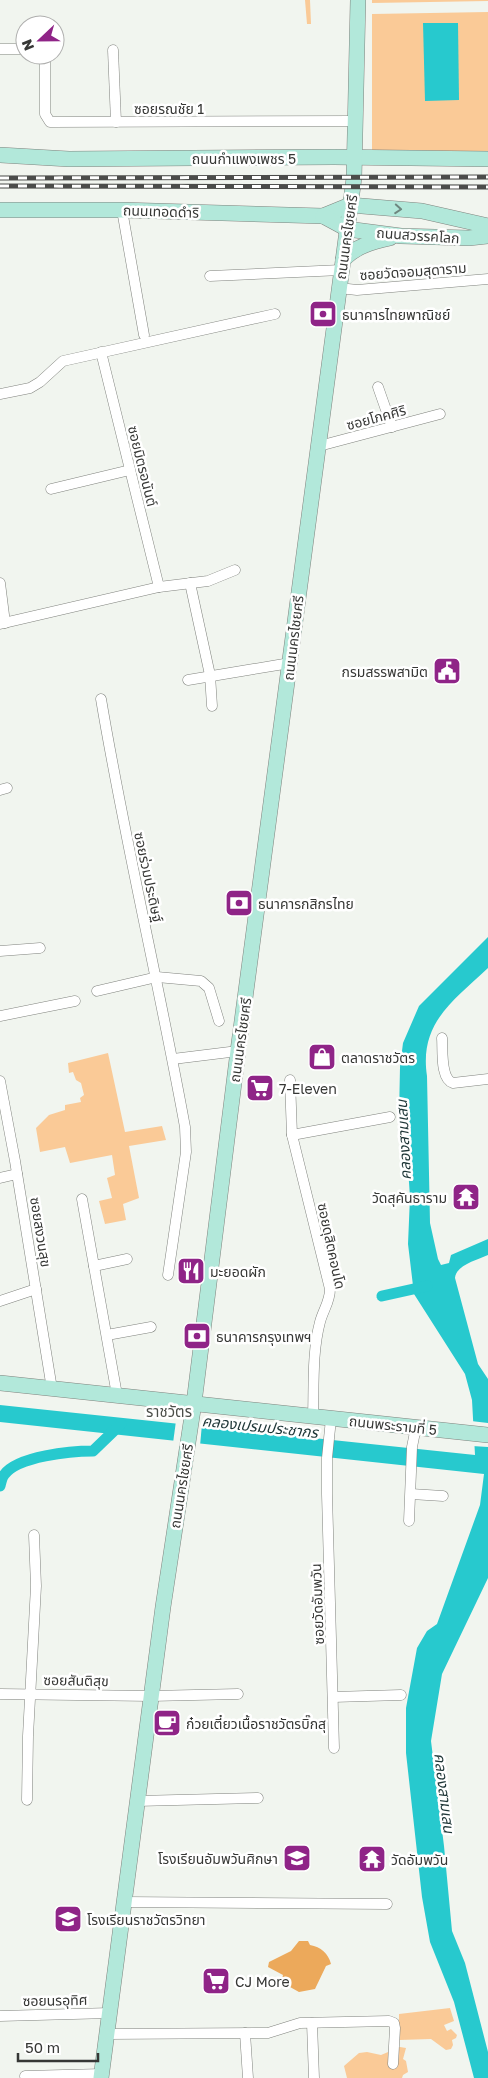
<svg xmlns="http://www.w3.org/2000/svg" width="488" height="2078" viewBox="0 0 488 2078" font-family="'Golos Text','Noto Sans Thai',sans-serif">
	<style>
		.green { fill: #faca97 }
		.forest { fill: #eca95b }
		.water { fill: #27c9ce }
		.pier { fill: #f1f5ef }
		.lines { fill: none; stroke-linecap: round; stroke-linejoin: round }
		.canal { stroke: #27c9ce; stroke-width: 11 }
		.street-casing { stroke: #80837e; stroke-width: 11 }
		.secondary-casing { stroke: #80837e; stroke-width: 16 }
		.street { stroke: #fff; stroke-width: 10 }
		.secondary { stroke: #b2e8da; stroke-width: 15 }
		.rail-casing { stroke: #4b4c4a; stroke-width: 5 }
		.rail { stroke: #fff; stroke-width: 3; stroke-dasharray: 9; stroke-linecap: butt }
		.oneway { stroke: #6e877f }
		.labels { text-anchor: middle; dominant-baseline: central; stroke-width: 5; stroke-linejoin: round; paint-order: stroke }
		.street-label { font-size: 14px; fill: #363735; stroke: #fff }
		.poi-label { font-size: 14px; fill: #363735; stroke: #fff; text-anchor: start }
		.water-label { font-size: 15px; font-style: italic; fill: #1e3637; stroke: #fff }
		.neighbourhood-label { font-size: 15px; fill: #4c4f4a; stroke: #fff }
	</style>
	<rect width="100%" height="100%" fill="#f1f5ef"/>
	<g class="green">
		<polygon points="305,0 310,0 311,24 307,24"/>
		<polygon points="372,0 488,0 488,1 372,3"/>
		<polygon points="488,12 488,153 372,153 372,14"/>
		<polygon points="108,1053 125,1132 162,1126 166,1140 129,1146 139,1198 123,1204 126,1220 105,1224 99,1201 112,1198 107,1178 115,1175 112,1155 70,1163 65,1147 40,1152 36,1128 49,1115 65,1110 65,1105 81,1102 80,1098 84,1095 81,1083 76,1080 73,1072 69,1073 68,1063"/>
		<polygon points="450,2008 454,2021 444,2025 447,2031 451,2029 457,2035 456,2038 452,2040 453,2045 451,2049 446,2050 431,2039 399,2040 399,2014"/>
		<polygon points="400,2047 406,2048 403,2059 406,2061 408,2072 403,2075 402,2078 347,2078 344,2066 359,2053 367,2052 381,2055"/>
	</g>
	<path class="forest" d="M299 1941H308L310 1945C321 1947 328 1953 331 1964L326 1966 315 1989 299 1992 281 1982 283 1975 268 1967 269 1962 291 1951Z"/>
	<g class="water">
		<polygon points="423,23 458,23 459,100 425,101"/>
		<path d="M488 937V968C453 1001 419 1023 427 1076L430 1223 438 1259 441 1265 449 1263 451 1255 488 1239V1255C477 1260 456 1265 455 1278L478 1364 488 1379V1578L442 1674 431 1741 444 1846 452 1931 465 1963 488 2052V2078H474L454 2002 430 1942 422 1897 406 1753V1708L417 1648 427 1631 437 1624 480 1505 484 1474 0 1422V1405L475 1455 472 1400 465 1374 414 1294 408 1244 410 1197 408 1168 399 1116 400 1067 403 1043 419 1006Z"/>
	</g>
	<g class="pier">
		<polygon points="176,1421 202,1424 200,1446 173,1443"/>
		<polygon points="471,1421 488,1423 488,1447 472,1446"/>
	</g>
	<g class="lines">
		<g class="canal">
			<polyline points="382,1296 427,1286"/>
			<path d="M0 1486C1 1482 2 1477 4 1475 17 1456 72 1451 93 1451L121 1424"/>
		</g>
		<defs>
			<g id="street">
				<polyline points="0,49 25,49"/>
				<polyline points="113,50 116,122"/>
				<polyline points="45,55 45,114 50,122 357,121"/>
				<polyline points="122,210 144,335"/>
				<polyline points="210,276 341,270"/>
				<polyline points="339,288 357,290 488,279"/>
				<polyline points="101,352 159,587"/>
				<polyline points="378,387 392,427"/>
				<polyline points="0,394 30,388 40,382 63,361 275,314"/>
				<polyline points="319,446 440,414"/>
				<polyline points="51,489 130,470"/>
				<polyline points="0,583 5,623"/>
				<polyline points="190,583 210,675 212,706"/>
				<polyline points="0,624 159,587 208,581 235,570"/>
				<polyline points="188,680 290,663"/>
				<path d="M101 699C125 842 159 984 185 1127L186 1152 168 1275"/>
				<polyline points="0,790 7,788"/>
				<polyline points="0,951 40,948"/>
				<polyline points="97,991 157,977 201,981 209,988 219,1021"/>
				<polyline points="0,1016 75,1001"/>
				<path d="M442 1038C443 1050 440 1079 453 1083L488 1079"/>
				<polyline points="173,1059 238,1051"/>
				<path d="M290 1080 292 1135 330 1289C330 1302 323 1310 320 1322 312 1352 314 1386 313 1417"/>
				<polyline points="0,1081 15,1161 52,1389"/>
				<polyline points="292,1135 390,1117"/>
				<polyline points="0,1178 17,1174"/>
				<polyline points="82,1199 117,1395"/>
				<polyline points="94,1266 127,1259"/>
				<polyline points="0,1301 36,1289"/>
				<polyline points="107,1335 151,1327"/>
				<polyline points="331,1419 327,1458 327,1494 334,1748"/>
				<polyline points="411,1494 443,1496"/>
				<polyline points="409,1521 412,1447 416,1427"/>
				<polyline points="0,1694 151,1696 238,1694"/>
				<polyline points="333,1697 401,1695"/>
				<polyline points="27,1800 28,1736 36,1586 34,1535"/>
				<polyline points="137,1801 258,1798"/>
				<polyline points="124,1902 387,1904"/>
				<polyline points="0,2016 110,2013"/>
				<polyline points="312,2023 314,2078"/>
				<polyline points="245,2033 248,2078"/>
				<polyline points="107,2034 268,2033 300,2023 389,2021 394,2023 395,2028 393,2064"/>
				<polyline points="25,2076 102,2074"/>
			</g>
			<g id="secondary">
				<polyline points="0,155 69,159 334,157 488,159"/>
				<polyline points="0,210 122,210 323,216 350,205 422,211 488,226"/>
				<polyline points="323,216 347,229 401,236 469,238 488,236"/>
				<path d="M343 260C356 246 372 242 390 238"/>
				<polyline points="0,1383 488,1435"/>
				<polyline points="101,2078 163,1607 194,1403 238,1051 354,178 358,0"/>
			</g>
		</defs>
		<use href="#street" class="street-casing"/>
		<use href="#secondary" class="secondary-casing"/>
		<use href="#street" class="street"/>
		<use href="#secondary" class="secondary"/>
		<defs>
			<g id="rail">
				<polyline points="0,178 488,177"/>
				<polyline points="0,186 488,187"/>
			</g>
		</defs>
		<use href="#rail" class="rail-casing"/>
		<use href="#rail" class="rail"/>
	</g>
	<defs><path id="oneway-chevron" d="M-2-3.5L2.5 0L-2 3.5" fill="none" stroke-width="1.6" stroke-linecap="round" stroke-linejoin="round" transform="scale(1.25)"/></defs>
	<use class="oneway" href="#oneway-chevron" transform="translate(398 209) rotate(4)"/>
	<defs>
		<symbol id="bank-square" viewBox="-11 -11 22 22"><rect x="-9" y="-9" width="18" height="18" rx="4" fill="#8f2487" stroke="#fff"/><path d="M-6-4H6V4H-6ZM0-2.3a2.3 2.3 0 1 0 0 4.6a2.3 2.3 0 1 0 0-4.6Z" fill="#fff"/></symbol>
		<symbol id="civic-square" viewBox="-11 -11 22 22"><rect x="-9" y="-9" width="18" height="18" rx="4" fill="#8f2487" stroke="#fff"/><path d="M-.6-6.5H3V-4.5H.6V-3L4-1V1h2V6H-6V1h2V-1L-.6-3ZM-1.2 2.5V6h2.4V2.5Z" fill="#fff"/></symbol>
		<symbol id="shop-square" viewBox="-11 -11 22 22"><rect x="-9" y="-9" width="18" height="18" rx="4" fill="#8f2487" stroke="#fff"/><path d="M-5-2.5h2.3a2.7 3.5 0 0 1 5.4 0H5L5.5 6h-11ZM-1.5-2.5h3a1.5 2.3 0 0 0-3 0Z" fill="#fff"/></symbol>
		<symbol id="supermarket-square" viewBox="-11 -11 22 22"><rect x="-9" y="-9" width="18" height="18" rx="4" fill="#8f2487" stroke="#fff"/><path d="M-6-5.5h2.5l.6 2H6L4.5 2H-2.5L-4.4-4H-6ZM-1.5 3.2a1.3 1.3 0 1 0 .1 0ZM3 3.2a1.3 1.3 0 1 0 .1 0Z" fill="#fff"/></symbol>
		<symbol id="temple-square" viewBox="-11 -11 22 22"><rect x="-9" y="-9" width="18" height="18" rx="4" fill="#8f2487" stroke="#fff"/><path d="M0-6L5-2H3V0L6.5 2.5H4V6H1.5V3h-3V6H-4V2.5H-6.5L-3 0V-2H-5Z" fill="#fff"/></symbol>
		<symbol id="restaurant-square" viewBox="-11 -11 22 22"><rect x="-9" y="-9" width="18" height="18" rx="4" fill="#8f2487" stroke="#fff"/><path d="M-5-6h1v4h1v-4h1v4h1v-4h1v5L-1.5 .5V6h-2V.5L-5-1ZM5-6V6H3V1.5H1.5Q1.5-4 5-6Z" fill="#fff"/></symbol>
		<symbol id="cafe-square" viewBox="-11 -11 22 22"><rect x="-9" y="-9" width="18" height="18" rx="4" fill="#8f2487" stroke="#fff"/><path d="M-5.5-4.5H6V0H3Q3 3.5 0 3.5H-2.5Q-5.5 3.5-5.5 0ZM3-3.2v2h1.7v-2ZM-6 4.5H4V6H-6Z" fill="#fff"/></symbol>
		<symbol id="school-square" viewBox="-11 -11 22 22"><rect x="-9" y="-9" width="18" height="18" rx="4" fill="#8f2487" stroke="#fff"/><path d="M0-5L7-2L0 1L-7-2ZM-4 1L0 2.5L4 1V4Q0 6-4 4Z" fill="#fff"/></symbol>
	</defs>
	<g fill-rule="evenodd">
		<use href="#bank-square" x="307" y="298" width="32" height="32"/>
		<use href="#civic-square" x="431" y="655" width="32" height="32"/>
		<use href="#bank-square" x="223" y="887" width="32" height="32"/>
		<use href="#shop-square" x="306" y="1041" width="32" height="32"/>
		<use href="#supermarket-square" x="244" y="1072" width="32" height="32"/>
		<use href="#temple-square" x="450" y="1181" width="32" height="32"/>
		<use href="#restaurant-square" x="175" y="1255" width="32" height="32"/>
		<use href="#bank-square" x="181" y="1320" width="32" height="32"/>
		<use href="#cafe-square" x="151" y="1707" width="32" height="32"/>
		<use href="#school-square" x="281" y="1842" width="32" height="32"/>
		<use href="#temple-square" x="356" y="1843" width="32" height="32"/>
		<use href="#school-square" x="52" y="1903" width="32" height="32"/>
		<use href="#supermarket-square" x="200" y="1965" width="32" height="32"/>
	</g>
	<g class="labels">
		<g class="street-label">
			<text x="169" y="108">ซอยรณชัย 1</text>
			<text x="244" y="158">ถนนกำแพงเพชร 5</text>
			<text transform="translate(161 211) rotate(2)">ถนนเทอดดำริ</text>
			<text transform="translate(418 235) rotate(4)">ถนนสวรรคโลก</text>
			<text transform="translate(346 237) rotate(-82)">ถนนนครไชยศรี</text>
			<text transform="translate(413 271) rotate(-4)">ซอยวัดจอมสุดาราม</text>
			<text transform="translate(376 417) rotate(-15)">ซอยโภคศิริ</text>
			<text transform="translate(143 466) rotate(76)">ซอยมิตรอนันต์</text>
			<text transform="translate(293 638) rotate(-83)">ถนนนครไชยศรี</text>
			<text transform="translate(149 877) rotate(78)">ซอยร่วมประดิษฐ์</text>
			<text transform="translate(240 1040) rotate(-82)">ถนนนครไชยศรี</text>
			<text transform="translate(41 1232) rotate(81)">ซอยสงวนสุข</text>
			<text transform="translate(332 1246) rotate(78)">ซอยดุสิตคอนโด</text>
			<text transform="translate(393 1425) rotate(6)">ถนนพระรามที่ 5</text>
			<text transform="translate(181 1486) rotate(-81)">ถนนนครไชยศรี</text>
			<text transform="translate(317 1604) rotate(-92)">ซอยวัดอัมพวัน</text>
			<text transform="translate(76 1680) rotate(1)">ซอยสันติสุข</text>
			<text transform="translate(55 2000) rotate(-1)">ซอยนรอุทิศ</text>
		</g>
		<g class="poi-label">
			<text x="342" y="314">ธนาคารไทยพาณิชย์</text>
			<text x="428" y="671" text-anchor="end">กรมสรรพสามิต</text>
			<text x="258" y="903">ธนาคารกสิกรไทย</text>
			<text x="341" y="1057">ตลาดราชวัตร</text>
			<text x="279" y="1088">7-Eleven</text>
			<text x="447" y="1197" text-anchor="end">วัดสุคันธาราม</text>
			<text x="210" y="1271">มะยอดผัก</text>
			<text x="216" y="1336">ธนาคารกรุงเทพฯ</text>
			<text x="186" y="1723">ก๋วยเตี๋ยวเนื้อราชวัตรบิ๊กสุ</text>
			<text x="278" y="1858" text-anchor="end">โรงเรียนอัมพวันศิกษา</text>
			<text x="391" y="1859">วัดอัมพวัน</text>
			<text x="87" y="1919">โรงเรียนราชวัตรวิทยา</text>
			<text x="235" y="1981">CJ More</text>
		</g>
		<g class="water-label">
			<text transform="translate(403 1140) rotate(-93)">คลองสามเสน</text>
			<text transform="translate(260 1426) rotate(6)">คลองเปรมประชากร</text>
			<text transform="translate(445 1793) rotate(83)">คลองสามเสน</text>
		</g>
		<g class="neighbourhood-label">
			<text x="169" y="1411">ราชวัตร</text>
		</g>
	</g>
	<g transform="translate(40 40) rotate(248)"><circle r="24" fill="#ffffff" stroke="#afafae"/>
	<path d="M0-4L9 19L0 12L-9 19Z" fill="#8f2487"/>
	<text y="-8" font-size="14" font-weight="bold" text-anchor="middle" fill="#363735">N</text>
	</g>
	<path d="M18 2053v8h80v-8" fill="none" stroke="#363735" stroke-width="2.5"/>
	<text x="25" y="2053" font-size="15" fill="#363735" stroke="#ffffff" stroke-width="4" paint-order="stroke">50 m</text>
</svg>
